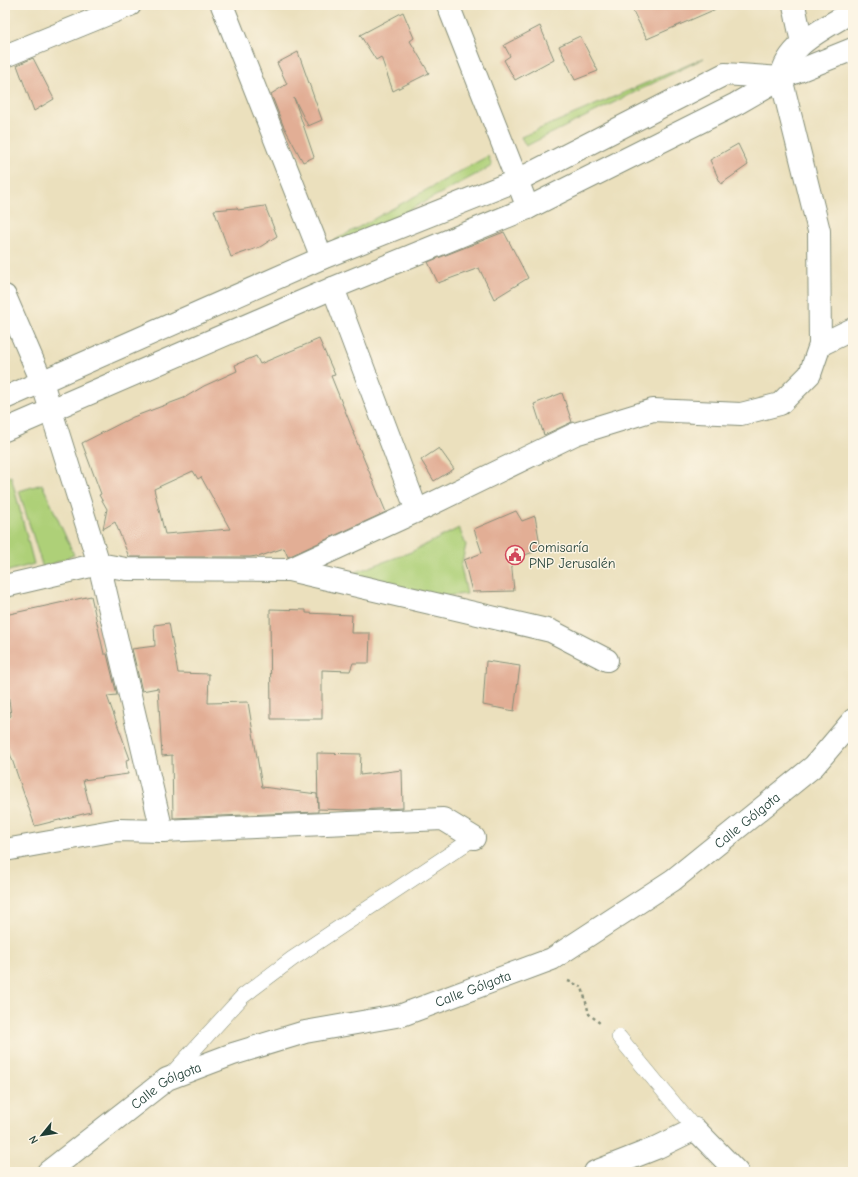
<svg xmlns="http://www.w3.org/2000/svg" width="858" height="1177" viewBox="0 0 858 1177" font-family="'Comic Neue',sans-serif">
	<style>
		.green { fill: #aed078; stroke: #668656 }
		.building { fill: #e2ae95; fill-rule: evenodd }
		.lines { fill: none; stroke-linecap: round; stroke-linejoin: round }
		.service-casing { stroke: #858e78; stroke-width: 16 }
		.minor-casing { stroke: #858e78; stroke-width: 24 }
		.tertiary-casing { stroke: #858e78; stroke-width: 24 }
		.path { stroke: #858e78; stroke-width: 2.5; stroke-dasharray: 3 3; stroke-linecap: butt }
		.service { stroke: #fff; stroke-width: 15 }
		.minor { stroke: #fff; stroke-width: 22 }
		.tertiary { stroke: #fff; stroke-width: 22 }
		.labels { text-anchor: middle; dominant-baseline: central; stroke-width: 3; stroke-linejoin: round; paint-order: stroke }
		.poi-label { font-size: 14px; fill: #1f3d34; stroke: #fcf5e5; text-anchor: start }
		.street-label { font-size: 14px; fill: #1f3d34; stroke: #fcf5e5 }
	</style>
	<rect width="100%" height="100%" fill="#fcf5e5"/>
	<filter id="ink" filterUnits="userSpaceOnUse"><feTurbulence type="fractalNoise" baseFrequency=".025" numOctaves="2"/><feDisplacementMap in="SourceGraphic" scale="8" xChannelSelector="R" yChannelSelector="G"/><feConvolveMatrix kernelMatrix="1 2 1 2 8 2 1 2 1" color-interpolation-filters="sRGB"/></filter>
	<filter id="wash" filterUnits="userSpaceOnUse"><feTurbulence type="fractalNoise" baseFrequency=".012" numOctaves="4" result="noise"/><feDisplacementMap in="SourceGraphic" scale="16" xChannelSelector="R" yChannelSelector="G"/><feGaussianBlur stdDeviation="0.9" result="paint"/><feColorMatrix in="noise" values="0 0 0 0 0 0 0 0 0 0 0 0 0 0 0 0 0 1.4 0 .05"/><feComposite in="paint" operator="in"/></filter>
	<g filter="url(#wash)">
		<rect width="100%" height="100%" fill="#ebe0bd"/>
		<g class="green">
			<polygon points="704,58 526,146 521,137"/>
			<polygon points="488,156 492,166 334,250 58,376 330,243"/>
			<polygon points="11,476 34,564 5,572 5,478"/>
			<polygon points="42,484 74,555 43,568 19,491"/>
			<polygon points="459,528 466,545 461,567 467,594 444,596 345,576 411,552"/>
		</g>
		<g id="blocks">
			<g class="building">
				<polygon points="630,5 725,5 647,39"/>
				<polygon points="403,12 414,38 410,41 429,73 393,91 381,57 376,60 360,35"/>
				<polygon points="540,26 554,59 515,80 504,60 510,56 504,45"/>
				<polygon points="580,36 598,71 575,80 559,46"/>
				<polygon points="298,52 322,120 308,126 294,98 314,157 303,162 283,125 271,94 287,84 277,63"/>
				<polygon points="33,58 54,99 34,111 17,65"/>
				<polygon points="738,144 748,165 721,184 710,160"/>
				<polygon points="265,206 277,236 260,247 231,257 214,210 237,208 238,210"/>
				<polygon points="504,232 528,278 494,299 479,268 438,283 428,262"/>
				<path d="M319 339 335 375 331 376 354 433H353L386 512 288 557 284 548 258 557 257 556 250 557H129L115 522 103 529 107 509 99 495 101 494 82 443 133 417 184 398 204 386 237 371 235 365 256 356 260 364ZM193 471 198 479 201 477 230 529 165 534 154 489Z"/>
				<polygon points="562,393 572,422 544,435 534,404"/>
				<polygon points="439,448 454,469 434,481 421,460"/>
				<polygon points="516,511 522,521 535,516 541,550 511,559 514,591 472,592 464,560 482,553 474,529"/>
				<polygon points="91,596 104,654 107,654 117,695 107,696 130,759 126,760 128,774 83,780 91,812 35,826 5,739 5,719 11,716 5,668 5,615"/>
				<polygon points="270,609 306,610 306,613 352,615 351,633 370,633 369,663 353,663 350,671 322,670 322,719 271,719"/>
				<polygon points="169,623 178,673 209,674 208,703 248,702 262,787 317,794 318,808 317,753 361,754 360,775 402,770 403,808 352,810 318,809 318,812 173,818 172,755 162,756 158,688 142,691 132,649 155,646 154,625"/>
				<polygon points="486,661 520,666 514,711 483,705"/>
			</g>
		</g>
	</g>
	<g filter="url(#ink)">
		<use href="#blocks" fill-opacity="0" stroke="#858e78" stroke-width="1"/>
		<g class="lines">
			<defs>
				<g id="service">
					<polyline points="619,1037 695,1129"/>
					<polyline points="169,1077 243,996 292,959 474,838"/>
				</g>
				<g id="minor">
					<polyline points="222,5 322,258"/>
					<polyline points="448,5 528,208"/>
					<polyline points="794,5 802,43"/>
					<polyline points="5,56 130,5"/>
					<polyline points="333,288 417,511"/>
					<polyline points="5,296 42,382 99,564 162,831"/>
					<polyline points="820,345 853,329"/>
					<polyline points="289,570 551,631 607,660"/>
					<path d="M5 586 99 564 126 569 289 570 417 511 575 434 653 410 741 414 780 404 810 374 820 345 819 231 781 78C787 44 826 28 853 11"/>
					<polyline points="5,850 117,830 162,831 443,819 474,838"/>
					<path id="s1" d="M48 1172 167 1079 233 1054 305 1032 402 1015 552 959 673 880 814 766 853 720"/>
					<polyline points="595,1172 656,1148 695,1129 737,1172"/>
				</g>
				<g id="tertiary">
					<polyline points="5,398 322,258 518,180 725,74 781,78"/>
					<polyline points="5,430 333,288 528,208 736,104 781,78 853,49"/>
				</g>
			</defs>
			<use href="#service" class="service-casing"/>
			<use href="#minor" class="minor-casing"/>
			<use href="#tertiary" class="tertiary-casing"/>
			<polyline class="path" points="568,981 582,987 589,1014 601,1024"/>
			<use href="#service" class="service"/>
			<use href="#minor" class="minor"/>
			<use href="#tertiary" class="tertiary"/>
		</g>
	</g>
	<defs>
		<symbol id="civic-ring" viewBox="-11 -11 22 22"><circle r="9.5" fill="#fcf5e5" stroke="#d1495b" stroke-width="1.5"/><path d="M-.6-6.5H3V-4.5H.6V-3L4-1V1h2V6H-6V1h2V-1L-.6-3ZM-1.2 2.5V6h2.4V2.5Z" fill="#d1495b"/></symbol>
	</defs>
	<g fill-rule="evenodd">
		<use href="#civic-ring" x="504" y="544" width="22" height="22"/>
	</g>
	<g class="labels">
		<g class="poi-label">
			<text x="529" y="547">Comisaría<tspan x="529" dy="16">PNP Jerusalén</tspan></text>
		</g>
		<g class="street-label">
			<text stroke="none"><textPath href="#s1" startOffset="795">Calle Gólgota</textPath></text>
			<text stroke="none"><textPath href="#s1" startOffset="471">Calle Gólgota</textPath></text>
			<text stroke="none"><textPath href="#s1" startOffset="147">Calle Gólgota</textPath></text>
		</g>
	</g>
	<rect width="858" height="1177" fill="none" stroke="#fcf5e5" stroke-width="20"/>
	<g transform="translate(42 1135) rotate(240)" stroke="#fcf5e5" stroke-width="3" paint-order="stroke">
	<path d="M0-3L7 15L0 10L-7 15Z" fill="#1f3d34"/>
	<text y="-6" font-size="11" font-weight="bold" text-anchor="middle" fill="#1f3d34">N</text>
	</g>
</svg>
